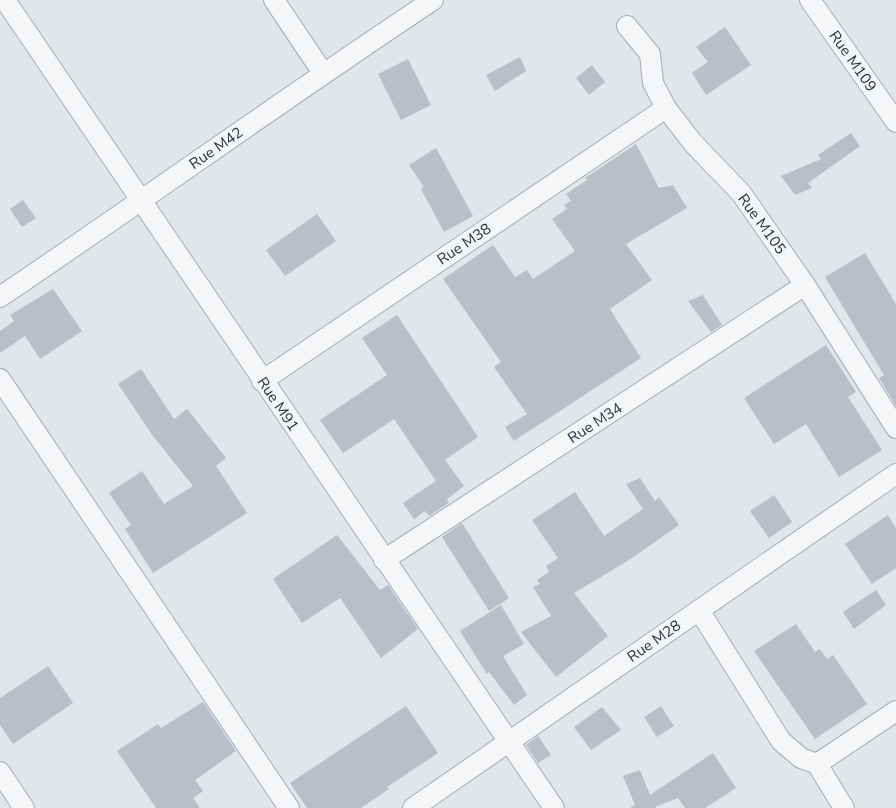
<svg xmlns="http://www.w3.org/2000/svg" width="896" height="808" viewBox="0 0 896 808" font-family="'Nunito Sans',sans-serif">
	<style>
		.building { fill: #b9bec7 }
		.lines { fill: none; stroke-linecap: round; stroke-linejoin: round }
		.minor-casing { stroke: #a7acb4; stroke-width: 22 }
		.minor { stroke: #f4f6f8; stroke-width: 20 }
		.labels { text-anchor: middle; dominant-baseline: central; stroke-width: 5; stroke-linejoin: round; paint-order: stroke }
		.street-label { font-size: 15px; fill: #2a3242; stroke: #f1f4f7 }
	</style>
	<rect width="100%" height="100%" fill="#e2e5ea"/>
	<g class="building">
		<polygon points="725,27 751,65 706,95 692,73 708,62 696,47"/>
		<polygon points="520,57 526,71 495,91 486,75"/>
		<polygon points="408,59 431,105 401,120 378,74"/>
		<polygon points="592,65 605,82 589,95 576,78"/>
		<polygon points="851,133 860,146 808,183 812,188 795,195 781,176 821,159 818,155"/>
		<polygon points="636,144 659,188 673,185 687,208 626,244 652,280 610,309 641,358 514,441 505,427 527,414 494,367 501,362 443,279 493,245 515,277 527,270 533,279 575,251 552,219 567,209 564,205 571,201 566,194 587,180 585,178"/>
		<polygon points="436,148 473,216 444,232 421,189 424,187 409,165"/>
		<polygon points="23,200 36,218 22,227 10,209"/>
		<polygon points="317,214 336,241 285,276 266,250"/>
		<polygon points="865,253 896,304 896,406 879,378 884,375 825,277"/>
		<polygon points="53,289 82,331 40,359 25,336 0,353 0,331 14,321 10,315"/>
		<polygon points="703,295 722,325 711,332 688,301"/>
		<polygon points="397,315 478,437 445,460 464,486 447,499 449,503 429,516 425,511 414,519 403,503 436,481 394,419 343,453 320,420 387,375 362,338"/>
		<polygon points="826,345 856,392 848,397 882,450 839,477 806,424 774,444 744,398"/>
		<polygon points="141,369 174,419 187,409 226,458 216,466 247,513 153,573 125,529 131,525 109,493 142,471 164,504 193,486 153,436 118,384"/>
		<polygon points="640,478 655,501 659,497 679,525 629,560 574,593 608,636 556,677 521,632 551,616 533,587 540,584 537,580 549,572 546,566 558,558 532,520 575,492 604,536 643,509 626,484"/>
		<polygon points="774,495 792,522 769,538 750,511"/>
		<polygon points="888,515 896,528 896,568 872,584 845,544"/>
		<polygon points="462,523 509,598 489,611 442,537"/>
		<polygon points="337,535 380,590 388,585 418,629 381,658 340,598 302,623 273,579"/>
		<polygon points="876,590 886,605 854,629 843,612"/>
		<polygon points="501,605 524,644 503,656 527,695 514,705 489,672 487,674 460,631"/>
		<polygon points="796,624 815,652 820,649 827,659 833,655 867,704 815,739 754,651"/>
		<polygon points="48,666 73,703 13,744 0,725 0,698"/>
		<polygon points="203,702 236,751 195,780 203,791 193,798 200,808 156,808 117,751 158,724 161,728"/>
		<polygon points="406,706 438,753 387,787 389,789 361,808 307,808 290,783"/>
		<polygon points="661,706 674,726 657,737 644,717"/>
		<polygon points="602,707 621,730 591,750 574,727"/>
		<polygon points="538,736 551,755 538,763 526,745"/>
		<polygon points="713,753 736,788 705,808 685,808 678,798 655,807 656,808 630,808 635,805 623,776 640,770 650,795"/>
	</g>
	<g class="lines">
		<defs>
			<g id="minor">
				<polyline points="5,0 554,808"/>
				<polyline points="274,0 323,73"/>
				<polyline points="810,0 896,122"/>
				<polyline points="627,26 650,54 653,83 666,108 693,143 741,193 805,285 896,428"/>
				<path d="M0 297C145 199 287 97 433 0"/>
				<polyline points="0,379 289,808"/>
				<polyline points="262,381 666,108"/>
				<polyline points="384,560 805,285"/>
				<polyline points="699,610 781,741 801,758 817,764 896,711"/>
				<polyline points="817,764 844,808"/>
				<polyline points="0,772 24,808"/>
				<polyline points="413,808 896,474"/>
			</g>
		</defs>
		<use href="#minor" class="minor-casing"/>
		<use href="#minor" class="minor"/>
	</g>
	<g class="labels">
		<g class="street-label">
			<text transform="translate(853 61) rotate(55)">Rue M109</text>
			<text transform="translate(216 148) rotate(-35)">Rue M42</text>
			<text transform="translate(762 224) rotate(54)">Rue M105</text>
			<text transform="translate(464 244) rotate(-34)">Rue M38</text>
			<text transform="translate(278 404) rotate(56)">Rue M91</text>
			<text transform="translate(595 423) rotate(-33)">Rue M34</text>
			<text transform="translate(654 641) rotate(-35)">Rue M28</text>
		</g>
	</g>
</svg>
